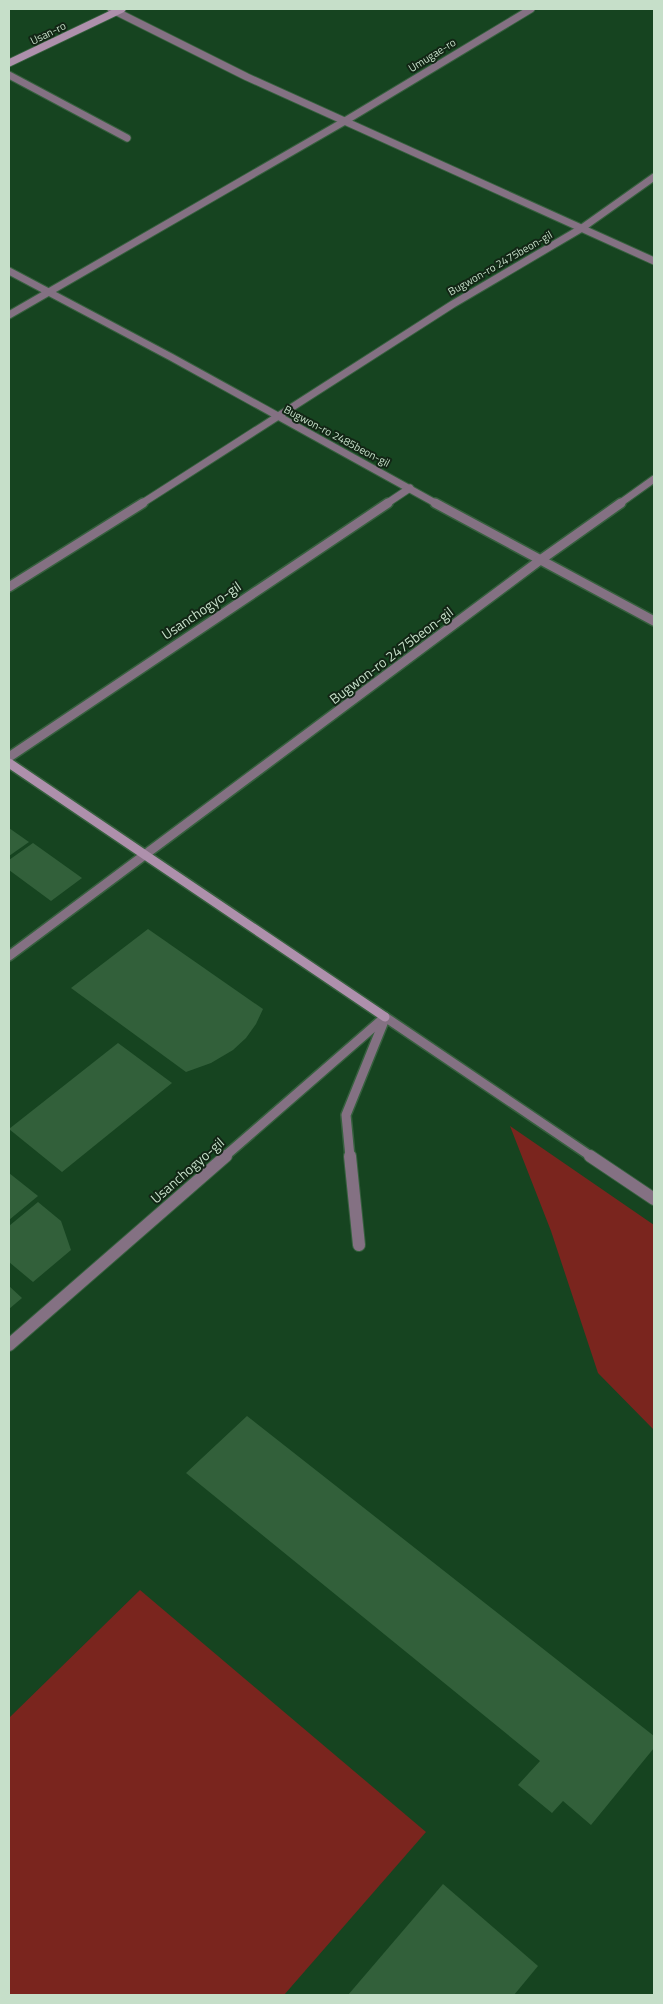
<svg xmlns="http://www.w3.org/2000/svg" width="663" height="2004" viewBox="0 0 663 2004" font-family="'Titillium Web',sans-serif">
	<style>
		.green { fill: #7a251e }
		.building { fill: #32603a }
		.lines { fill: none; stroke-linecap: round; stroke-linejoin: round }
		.lane-far2-casing { stroke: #36603e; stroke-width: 9 }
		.lane-far1-casing { stroke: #36603e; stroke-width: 12 }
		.lane-casing { stroke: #36603e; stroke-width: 14 }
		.street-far1-casing { stroke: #36603e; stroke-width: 9 }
		.street-casing { stroke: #36603e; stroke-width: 12 }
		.secondary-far1-casing { stroke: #36603e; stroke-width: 9 }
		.secondary-casing { stroke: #36603e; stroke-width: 12 }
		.lane-far2 { stroke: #847183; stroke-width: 7 }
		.lane-far1 { stroke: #847183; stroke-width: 9 }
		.lane { stroke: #847183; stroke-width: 12 }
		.street-far1 { stroke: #847183; stroke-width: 7 }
		.street { stroke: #847183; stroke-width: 9 }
		.secondary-far1 { stroke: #ae90ac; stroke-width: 7 }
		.secondary { stroke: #ae90ac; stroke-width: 9 }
		.labels { text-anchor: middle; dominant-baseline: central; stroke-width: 4; stroke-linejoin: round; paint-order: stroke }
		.far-street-label { font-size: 11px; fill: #c6dfc9; stroke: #122615 }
		.street-label { font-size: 14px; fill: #c6dfc9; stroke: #122615 }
	</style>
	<rect width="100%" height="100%" fill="#164420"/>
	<g class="green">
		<polygon points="510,1126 654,1225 654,1430 598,1373 551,1231"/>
		<polygon points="140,1590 426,1832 284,1995 9,1995 9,1718"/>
	</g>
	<g class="building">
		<polygon points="9,828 29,842 9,856"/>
		<polygon points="33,843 82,878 51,901 9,870 9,860"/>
		<polygon points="148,929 263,1009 256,1024 246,1038 233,1050 211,1063 186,1072 71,988"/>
		<polygon points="118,1043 172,1083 62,1172 9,1129"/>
		<polygon points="9,1173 38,1196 9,1220"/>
		<polygon points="38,1202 61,1221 71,1250 33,1282 9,1262 9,1226"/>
		<polygon points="9,1286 22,1298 9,1309"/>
		<polygon points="247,1416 654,1736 654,1748 591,1825 563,1801 552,1813 518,1785 540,1761 186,1473"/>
		<polygon points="443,1884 538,1966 514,1995 348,1995"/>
	</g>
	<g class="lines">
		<defs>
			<polyline id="lane-far2" points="9,75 127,138"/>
			<g id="lane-far1">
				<polyline points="385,1017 592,1157"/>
				<polyline points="224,1157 385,1017"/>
				<polyline points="350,1157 346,1115 384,1021"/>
			</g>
			<g id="lane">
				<polyline points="350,1156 359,1245"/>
				<polyline points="590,1156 654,1199"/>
				<polyline points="9,1345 226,1156"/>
			</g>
			<g id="street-far1">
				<polyline points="111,9 247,77 654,261"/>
				<polyline points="9,271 171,357 437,504"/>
				<polyline points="9,315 345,121 531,9"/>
				<polyline points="141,504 453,304 582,228 654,177"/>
				<polyline points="386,504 410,488"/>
				<polyline points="619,504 654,479"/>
			</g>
			<g id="street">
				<polyline points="435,503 654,621"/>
				<polyline points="9,587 143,503"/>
				<polyline points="9,757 388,503"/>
				<polyline points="9,956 539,561 621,503"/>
			</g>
			<polyline id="secondary-far1" points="9,63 122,9"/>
			<polyline id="secondary" points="9,763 385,1017"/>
		</defs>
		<use href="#lane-far2" class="lane-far2-casing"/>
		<use href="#lane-far1" class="lane-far1-casing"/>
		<use href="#lane" class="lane-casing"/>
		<use href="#street-far1" class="street-far1-casing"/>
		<use href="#street" class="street-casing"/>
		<use href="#secondary-far1" class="secondary-far1-casing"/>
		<use href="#secondary" class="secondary-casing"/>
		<use href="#lane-far2" class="lane-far2"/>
		<use href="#lane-far1" class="lane-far1"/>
		<use href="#lane" class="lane"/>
		<use href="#street-far1" class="street-far1"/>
		<use href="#street" class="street"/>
		<use href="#secondary-far1" class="secondary-far1"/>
		<use href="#secondary" class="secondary"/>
	</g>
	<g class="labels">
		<g class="far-street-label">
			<text transform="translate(48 33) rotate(-26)">Usan-ro</text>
			<text transform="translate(432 55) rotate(-32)">Umugae-ro</text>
			<text transform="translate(500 263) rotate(-30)">Bugwon-ro 2475beon-gil</text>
			<text transform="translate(337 436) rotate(28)">Bugwon-ro 2485beon-gil</text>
		</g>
		<g class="street-label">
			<text transform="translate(201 610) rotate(-34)">Usanchogyo-gil</text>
			<text transform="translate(391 655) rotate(-37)">Bugwon-ro 2475beon-gil</text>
			<text transform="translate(187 1170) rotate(-41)">Usanchogyo-gil</text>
		</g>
	</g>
	<rect width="663" height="2004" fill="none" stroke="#c6dfc9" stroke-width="20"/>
</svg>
